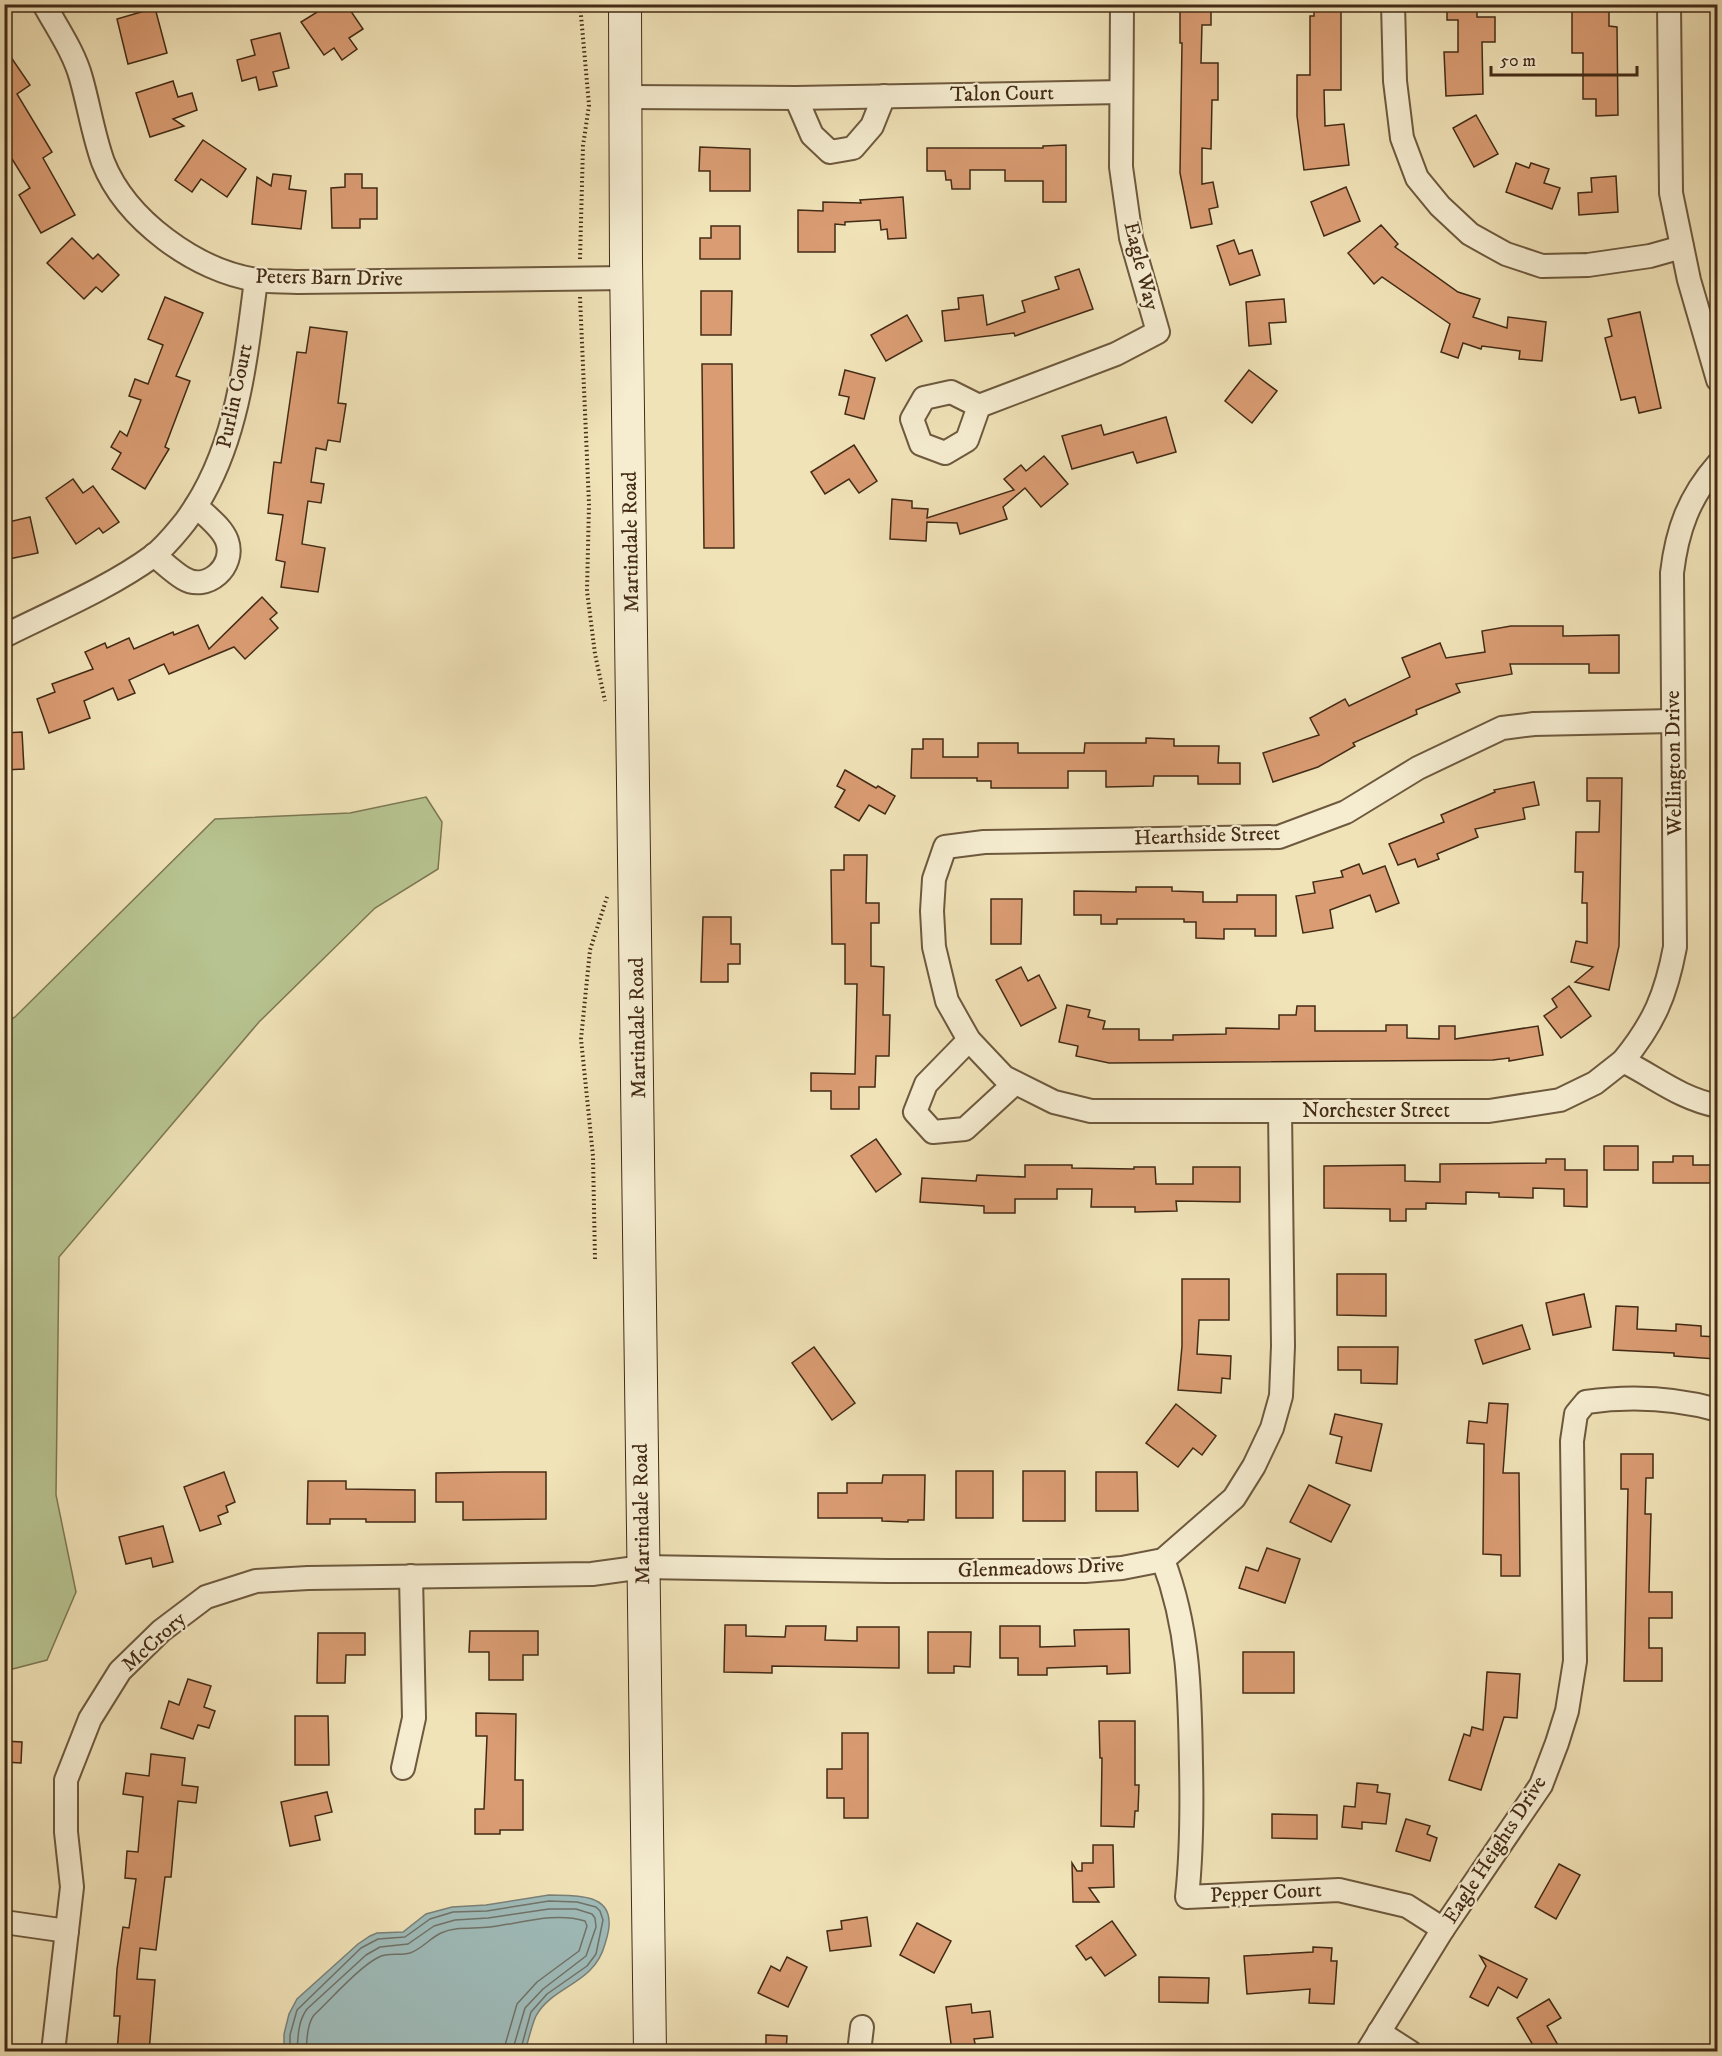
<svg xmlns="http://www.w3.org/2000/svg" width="1722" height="2056" viewBox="0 0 1722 2056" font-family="'IM FELL DW Pica',serif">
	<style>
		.green { fill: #b7c491; stroke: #7d7854; stroke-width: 1.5 }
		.water { fill: #9fbbb9; stroke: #7a8178; stroke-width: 1.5 }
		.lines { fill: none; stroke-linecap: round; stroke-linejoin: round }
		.shore { stroke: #717368; stroke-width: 1.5 }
		.building { fill: #da9c73; stroke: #432b16; stroke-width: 1.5 }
		.street-casing { stroke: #6e593e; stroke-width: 26 }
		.secondary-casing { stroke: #432b16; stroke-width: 34 }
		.path { stroke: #432b16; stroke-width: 4; stroke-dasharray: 1.5 3; stroke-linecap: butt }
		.street { stroke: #f6edd1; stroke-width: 22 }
		.secondary { stroke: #f6edd1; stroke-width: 32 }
		.labels { text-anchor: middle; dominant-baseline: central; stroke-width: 4.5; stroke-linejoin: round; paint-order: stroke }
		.street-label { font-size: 21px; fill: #432b16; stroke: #f6edd1 }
	</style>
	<rect width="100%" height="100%" fill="#f1e3b8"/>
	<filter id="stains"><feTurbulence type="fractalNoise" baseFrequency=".00333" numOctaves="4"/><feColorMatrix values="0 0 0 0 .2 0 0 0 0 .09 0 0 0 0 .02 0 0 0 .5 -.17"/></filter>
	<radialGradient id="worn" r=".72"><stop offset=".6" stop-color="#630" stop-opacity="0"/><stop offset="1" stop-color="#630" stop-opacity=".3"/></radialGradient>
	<polygon class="green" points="426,797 442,822 438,869 375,908 259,1022 59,1257 56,1495 76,1592 47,1660 5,1671 5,1023 15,1017 215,819 350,813"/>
	<path class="water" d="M549 1895C570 1896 608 1892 609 1921 610 1929 607 1937 605 1944 594 1985 553 1985 536 2016 532 2024 528 2042 525 2051H284V2034L289 2014 297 1999 358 1944 370 1936 377 1933 403 1932 426 1914 452 1907 486 1905Z"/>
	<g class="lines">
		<g class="shore">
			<polyline points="290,2052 290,2035 297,2010 361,1948 378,1939 405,1937 430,1919 453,1912 487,1911 549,1901 577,1902 596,1907 600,1911 603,1920 596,1954 587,1966 547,1994 531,2012 520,2052"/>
			<path d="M297 2052C298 2036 298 2021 307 2009L366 1955 380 1947 408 1944 434 1926 455 1920 488 1918 549 1909H576L592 1914 595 1918 596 1927 586 1956 543 1989 525 2008 512 2052"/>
			<path d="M306 2052C307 2039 307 2025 314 2015 331 1999 360 1966 379 1957 388 1952 400 1956 410 1953 422 1949 430 1938 441 1933 456 1926 474 1929 490 1927 522 1923 554 1912 585 1921L587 1926 579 1951 537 1982 517 2004 503 2052"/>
		</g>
	</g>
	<g class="building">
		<polygon points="330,4 346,4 363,29 349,38 357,49 342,60 334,48 324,55 301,22"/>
		<polygon points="1180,4 1211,4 1211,25 1202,25 1201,63 1218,63 1218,100 1212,100 1211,149 1202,148 1202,184 1213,182 1218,207 1209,209 1212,224 1191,228 1180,173 1182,43 1180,43"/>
		<polygon points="1314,4 1341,4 1341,90 1324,90 1325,126 1344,124 1349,165 1304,170 1297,116 1297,75 1310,75 1310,16 1314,16"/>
		<polygon points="1447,4 1477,4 1477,17 1495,17 1495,42 1482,42 1483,94 1446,96 1444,52 1458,52 1458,20 1447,20"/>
		<polygon points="155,8 167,53 128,64 117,19"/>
		<polygon points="1572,10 1609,10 1609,26 1617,27 1618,115 1596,116 1596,99 1583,99 1583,53 1572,53"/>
		<polygon points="280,33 289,68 273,72 277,86 259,90 256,77 242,81 237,60 255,55 251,40"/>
		<polygon points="4,47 30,85 17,94 52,152 43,158 75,215 41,233 19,195 30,188 4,146"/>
		<polygon points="173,81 178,97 192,93 197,110 173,119 184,126 150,137 136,93"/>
		<polygon points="1476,115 1498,154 1474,167 1453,128"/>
		<polygon points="203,140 246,169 227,197 201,179 192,192 175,180"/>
		<polygon points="1066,145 1066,202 1043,202 1043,181 1005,181 1005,170 970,170 970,189 952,189 951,180 946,180 945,171 927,171 927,148 1043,148 1043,146"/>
		<polygon points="700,147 750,149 750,191 710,191 710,171 699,171"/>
		<polygon points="1516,163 1529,168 1531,163 1549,169 1544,183 1560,188 1552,209 1506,192"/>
		<polygon points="273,174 291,176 289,189 306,191 301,229 252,224 257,177 271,186"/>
		<polygon points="345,174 362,174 362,188 377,188 377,219 360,219 360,228 332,228 331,188 345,187"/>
		<polygon points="1616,176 1618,212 1579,215 1578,193 1592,192 1591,178"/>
		<polygon points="1346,187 1360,221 1324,236 1311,202"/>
		<polygon points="903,197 906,238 888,239 887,229 881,230 880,220 845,222 845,225 835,224 835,252 798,252 798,210 823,211 823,202 861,203 860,200"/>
		<polygon points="1381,225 1398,244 1395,247 1458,292 1480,299 1473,317 1507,328 1508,317 1546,322 1542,361 1519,359 1520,351 1482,346 1481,349 1463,343 1458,358 1441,352 1450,324 1382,277 1374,284 1348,253"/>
		<polygon points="711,226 740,226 740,259 700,259 700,238 711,238"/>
		<polygon points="72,238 93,259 98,254 119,275 102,292 96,287 84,299 47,263"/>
		<polygon points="1234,240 1239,254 1252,250 1260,275 1230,285 1217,246"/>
		<polygon points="1079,269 1093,309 1015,336 1014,333 945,341 942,311 959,309 958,298 983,295 987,325 1025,312 1022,301 1059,289 1055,277"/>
		<polygon points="701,291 732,291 731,335 701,335"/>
		<polygon points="165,297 203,313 176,376 190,381 165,447 169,449 145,489 112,469 121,453 111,447 120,431 127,436 141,400 129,396 135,379 148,384 163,345 148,339"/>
		<polygon points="1284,299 1286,322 1269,323 1271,344 1249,346 1246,302"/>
		<polygon points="1640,312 1661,408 1639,413 1635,397 1621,400 1605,338 1612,336 1608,319"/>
		<polygon points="907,315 922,341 886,361 871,335"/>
		<polygon points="310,327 347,332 338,403 346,404 340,442 328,440 326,450 316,448 311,482 324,484 321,503 308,501 302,544 325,548 318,592 281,587 285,562 276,560 283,515 268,513 274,462 281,463 297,352 306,353"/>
		<polygon points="702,364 732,364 734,548 704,548"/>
		<polygon points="845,370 875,378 864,419 845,414 849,397 839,395"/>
		<polygon points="1249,370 1277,391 1252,423 1225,401"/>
		<polygon points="1166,417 1176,452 1137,463 1133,452 1072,469 1062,436 1101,425 1104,435"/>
		<polygon points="854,445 877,481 859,493 849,479 825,494 811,472"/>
		<polygon points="1044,456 1068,484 1041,507 1025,488 1003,507 1007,519 960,534 957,523 927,522 926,541 890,539 892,499 912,501 912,508 928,509 927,518 1014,490 1004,479 1021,465 1026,471"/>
		<polygon points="73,479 83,493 93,486 119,522 103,533 99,528 76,544 46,498"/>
		<polygon points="30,517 38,553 4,560 4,523"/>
		<polygon points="262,597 277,613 270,619 278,628 245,659 234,647 169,674 164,664 129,680 135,693 118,700 113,688 84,701 90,718 49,733 37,699 55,692 52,684 93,669 85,652 105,643 107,648 129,638 134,649 173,632 174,635 198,625 209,649"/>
		<polygon points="1511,626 1563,626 1563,636 1619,635 1619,673 1589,673 1589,664 1510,664 1512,674 1456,684 1460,692 1416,710 1417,714 1353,743 1355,746 1318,767 1273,782 1263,753 1319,735 1310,718 1345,699 1349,706 1410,677 1402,658 1440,643 1446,658 1485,652 1482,631"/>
		<polygon points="22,732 24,769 4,770 4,733"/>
		<polygon points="1146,738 1174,739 1174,746 1219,746 1218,763 1240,763 1240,784 1198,784 1198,776 1154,776 1153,786 1106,787 1106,771 1068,771 1068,788 991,788 991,781 977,781 977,778 911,778 912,749 923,749 923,739 943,739 943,757 978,757 978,743 1018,743 1018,753 1084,753 1085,743 1146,743"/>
		<polygon points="845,770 876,788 878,786 895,796 885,814 869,805 859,821 835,807 845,790 837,786"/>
		<polygon points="1587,778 1622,778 1619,946 1609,990 1575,982 1593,967 1571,962 1576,941 1587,943 1587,903 1582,903 1583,872 1575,872 1576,832 1599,832 1600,801 1587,801"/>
		<polygon points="1534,782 1539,805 1523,808 1525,819 1475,829 1478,837 1437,854 1439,859 1418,867 1415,859 1398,865 1389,844 1444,822 1441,815 1495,792 1494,790"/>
		<polygon points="844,855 867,855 866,903 879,903 879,923 871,923 871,966 884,967 883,1015 890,1015 889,1056 876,1056 875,1087 859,1087 859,1109 831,1109 831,1091 811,1091 811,1073 855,1074 857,984 845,984 845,944 832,944 831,870 844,870"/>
		<polygon points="1359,864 1363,874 1385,866 1399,903 1376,912 1370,895 1330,910 1333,928 1303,933 1296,896 1315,893 1313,882 1343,877 1341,871"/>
		<polygon points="1136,887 1172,887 1172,891 1203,892 1203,902 1237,902 1237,895 1276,895 1276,936 1255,936 1255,929 1224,929 1224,939 1196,938 1196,922 1184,922 1184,919 1117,919 1117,924 1101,924 1101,915 1074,915 1074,891 1136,892"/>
		<polygon points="991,899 1022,899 1021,944 991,944"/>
		<polygon points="703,917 731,917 731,944 740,944 740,964 728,964 728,982 701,982"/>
		<polygon points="1021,967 1028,981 1039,975 1056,1008 1021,1026 996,980"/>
		<polygon points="1569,986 1591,1016 1561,1038 1544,1016 1557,1007 1552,999"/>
		<polygon points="1067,1005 1090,1010 1088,1017 1105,1021 1103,1029 1139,1029 1139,1040 1173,1040 1173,1035 1226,1034 1226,1028 1279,1029 1279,1015 1296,1015 1297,1006 1315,1006 1315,1031 1386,1031 1386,1025 1407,1025 1407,1038 1439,1039 1439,1026 1455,1026 1455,1039 1538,1026 1543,1055 1509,1061 1509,1058 1493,1060 1109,1063 1076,1056 1078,1046 1059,1042"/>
		<polygon points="876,1139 901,1174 876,1192 851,1156"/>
		<rect x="1604" y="1146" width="34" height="24"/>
		<polygon points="1673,1156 1693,1156 1693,1165 1718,1165 1718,1183 1653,1183 1653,1162 1673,1162"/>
		<polygon points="1546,1159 1565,1159 1565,1170 1587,1170 1587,1207 1564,1206 1564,1189 1533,1188 1533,1198 1499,1197 1499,1193 1466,1192 1466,1204 1426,1203 1426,1209 1406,1209 1406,1221 1390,1221 1390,1209 1324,1208 1324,1166 1405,1165 1405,1181 1440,1182 1440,1164 1546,1163"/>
		<polygon points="1025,1165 1072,1165 1072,1168 1134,1169 1134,1167 1155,1167 1156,1184 1193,1184 1193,1167 1240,1167 1240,1202 1176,1201 1177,1211 1135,1212 1135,1207 1091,1207 1092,1189 1057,1189 1057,1199 1015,1199 1015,1213 984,1213 984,1206 920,1202 922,1178 976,1181 977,1175 1025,1177"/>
		<polygon points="1337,1274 1386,1274 1386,1316 1337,1315"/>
		<polygon points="1182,1279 1229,1279 1229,1320 1199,1320 1197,1354 1231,1356 1230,1379 1222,1378 1221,1393 1178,1390 1182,1346"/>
		<polygon points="1584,1294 1591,1327 1553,1335 1546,1303"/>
		<polygon points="1616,1306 1638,1307 1637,1329 1676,1331 1676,1324 1701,1326 1701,1336 1717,1337 1716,1359 1674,1356 1674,1353 1613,1350"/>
		<polygon points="1522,1325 1530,1349 1483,1364 1475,1340"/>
		<polygon points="814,1347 855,1403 832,1420 792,1363"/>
		<polygon points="1338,1347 1398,1347 1397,1384 1361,1383 1361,1370 1338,1370"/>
		<polygon points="1489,1403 1508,1404 1503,1473 1519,1473 1520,1576 1501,1576 1501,1555 1483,1554 1484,1444 1467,1443 1469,1421 1487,1423"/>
		<polygon points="1176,1404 1216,1436 1202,1455 1193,1448 1178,1467 1146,1443"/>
		<polygon points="1335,1414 1382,1424 1371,1471 1336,1463 1342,1437 1330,1434"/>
		<polygon points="1621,1454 1653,1454 1653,1478 1646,1478 1645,1514 1651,1514 1649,1592 1672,1592 1672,1618 1649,1618 1649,1648 1662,1648 1662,1681 1624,1681 1628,1489 1621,1489"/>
		<rect x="956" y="1471" width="37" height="47"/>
		<rect x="1023" y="1471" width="42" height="50"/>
		<polygon points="224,1472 235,1502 226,1506 228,1512 218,1516 221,1524 200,1531 184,1487"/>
		<polygon points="504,1472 546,1472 546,1519 463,1520 463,1502 436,1502 436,1473"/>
		<polygon points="1096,1472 1137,1472 1138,1511 1096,1511"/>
		<polygon points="883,1475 925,1475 924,1520 908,1520 908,1522 882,1521 882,1518 818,1518 818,1493 847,1493 847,1483 882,1483"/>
		<polygon points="308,1481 346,1481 346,1489 415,1490 415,1522 366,1522 366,1519 330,1519 330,1524 307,1524"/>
		<polygon points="1309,1485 1350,1505 1331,1542 1290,1522"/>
		<polygon points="163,1526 173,1562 153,1567 151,1558 126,1564 119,1537"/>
		<polygon points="1267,1548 1300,1559 1285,1603 1239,1588 1246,1567 1258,1571"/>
		<polygon points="725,1625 746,1625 746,1636 785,1637 786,1626 826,1626 825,1640 857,1641 857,1627 899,1627 899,1668 772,1666 772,1673 724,1672"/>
		<polygon points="1000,1626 1040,1626 1040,1647 1075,1646 1074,1630 1129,1629 1130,1673 1107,1674 1107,1666 1047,1668 1047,1675 1018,1675 1018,1658 1000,1658"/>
		<polygon points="470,1631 538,1631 538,1655 523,1655 523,1680 489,1680 489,1652 469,1652"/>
		<polygon points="928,1632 971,1632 970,1667 954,1666 954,1673 928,1673"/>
		<polygon points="318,1633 365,1633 365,1655 346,1655 345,1683 317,1683"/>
		<rect x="1243" y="1652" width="51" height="41"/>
		<polygon points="1487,1672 1520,1674 1517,1718 1504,1717 1481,1790 1449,1780 1464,1734 1470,1736 1472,1727 1483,1730"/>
		<polygon points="188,1679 211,1686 204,1707 215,1711 209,1728 198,1725 193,1739 161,1728 169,1701 179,1705"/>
		<polygon points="476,1713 516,1714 515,1780 523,1780 523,1830 500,1830 500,1834 475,1834 475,1809 484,1809 487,1736 476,1736"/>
		<polygon points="295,1716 328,1716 329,1765 295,1765"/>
		<polygon points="1099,1721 1135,1721 1135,1785 1139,1785 1138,1811 1135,1811 1134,1827 1101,1826 1102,1758 1100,1758"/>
		<polygon points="842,1733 868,1733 868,1818 844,1818 844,1798 827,1798 827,1769 842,1769"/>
		<polygon points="4,1741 22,1742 21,1763 4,1762"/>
		<polygon points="151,1754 185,1758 182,1785 198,1787 196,1803 178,1801 171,1877 165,1877 156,1950 140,1948 137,1979 155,1980 149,2052 117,2052 120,2016 114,2016 117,1969 123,1927 129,1928 136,1879 125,1878 127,1851 138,1852 143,1797 123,1794 126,1773 149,1776"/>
		<polygon points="1357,1783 1378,1785 1377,1792 1390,1794 1386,1824 1362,1822 1362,1829 1342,1827 1344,1806 1355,1807"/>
		<polygon points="327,1792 332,1812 315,1816 320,1840 290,1846 281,1802"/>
		<polygon points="1272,1814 1317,1815 1317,1839 1272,1838"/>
		<polygon points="1406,1819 1430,1826 1427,1834 1437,1838 1430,1861 1396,1851"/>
		<polygon points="1093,1845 1113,1845 1114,1887 1089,1888 1099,1902 1073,1902 1072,1863 1077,1871 1082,1871 1082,1863 1093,1863"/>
		<polygon points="1559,1864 1580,1875 1556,1919 1535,1907"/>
		<polygon points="867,1917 871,1946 830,1951 827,1931 842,1929 841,1921"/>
		<polygon points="1112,1921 1136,1955 1105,1976 1091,1957 1086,1960 1076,1946"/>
		<polygon points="917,1923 951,1941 934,1973 900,1955"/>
		<polygon points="1313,1947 1332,1948 1331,1961 1337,1961 1334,2004 1309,2003 1310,1989 1247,1994 1244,1956 1313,1952"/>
		<polygon points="1480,1956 1527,1979 1517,1998 1498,1987 1488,2006 1470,1997 1486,1966"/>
		<polygon points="787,1957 807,1967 788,2007 758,1993 771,1966 780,1971"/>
		<polygon points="1159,1977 1209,1978 1208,2003 1159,2002"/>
		<polygon points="1549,1999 1561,2018 1547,2026 1558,2045 1546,2052 1537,2052 1517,2018"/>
		<polygon points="971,2004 972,2013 990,2011 993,2037 974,2039 976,2048 952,2051 946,2007"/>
		<polygon points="766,2035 787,2036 786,2052 766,2052"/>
	</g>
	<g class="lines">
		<defs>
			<g id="street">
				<path d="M44 4C57 28 74 52 81 78 89 106 93 134 103 162 126 220 196 271 257 280 270 282 284 281 298 282L627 278"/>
				<polyline points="1393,4 1395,81 1402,138 1417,178 1440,206 1470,234 1506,254 1542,266 1588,265 1650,256 1682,247"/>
				<polyline points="1669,4 1671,193 1689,280 1718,380"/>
				<polyline points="626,97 796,98 1121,92"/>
				<polyline points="796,98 812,135 830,152 853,148 872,126 884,96"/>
				<polyline points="979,406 967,440 945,453 921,444 912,419 924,398 951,392 979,406 1116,354 1158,332 1131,238 1121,167 1122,4"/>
				<path d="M154 555C163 562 173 572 183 578 207 593 236 566 227 541 222 527 206 516 196 506"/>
				<path d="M4 636C52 612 111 587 153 556 166 546 175 534 185 522 237 453 245 364 256 280"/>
				<path d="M1673 721 1534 724 1502 728 1418 768 1346 812 1279 837 984 842 945 847 934 879 932 911 934 947 947 1001 969 1040 1004 1077 1054 1102 1091 1111H1489L1560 1100 1595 1083 1623 1061C1657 1078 1679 1098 1718 1106"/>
				<polyline points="969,1040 926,1084 915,1112 933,1132 965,1129 1015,1083"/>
				<path d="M1623 1061C1654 1023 1666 995 1675 947L1672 573C1677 530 1689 497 1718 464"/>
				<path d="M1163 1560C1189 1628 1190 1692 1191 1764 1192 1810 1192 1851 1187 1897L1339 1890 1407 1906 1443 1929"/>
				<polyline points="403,1768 414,1718 411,1576"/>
				<polyline points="4,1922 67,1931"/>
				<polyline points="1379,2032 1410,2052"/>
				<polyline points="53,2052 72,1887 66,1832 66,1780 90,1719 120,1671 161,1631 206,1597 256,1581 308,1578 592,1574 643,1567 887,1571 1085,1571 1122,1568 1163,1560 1234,1498 1254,1466 1272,1428 1281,1396 1283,1346 1280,1111"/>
				<polyline points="859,2052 862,2027"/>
				<path d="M1367 2052 1443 1929 1541 1785 1557 1743 1567 1711 1575 1661 1572 1441 1576 1414 1586 1402C1629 1396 1675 1398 1718 1410"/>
			</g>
			<polyline id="secondary" points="625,4 626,261 650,2052"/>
		</defs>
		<use href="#street" class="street-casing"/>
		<use href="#secondary" class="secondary-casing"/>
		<g class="path">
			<polyline points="580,259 583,146 589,105 580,4"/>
			<polyline points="580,297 589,504 587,591 595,654 605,701"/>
			<polyline points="595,1259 593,1156 581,1039 590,950 608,894"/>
		</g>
		<use href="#street" class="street"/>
		<use href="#secondary" class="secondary"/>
	</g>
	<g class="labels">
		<g class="street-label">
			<text transform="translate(1002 94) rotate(-1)">Talon Court</text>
			<text transform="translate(1141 266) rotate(76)">Eagle Way</text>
			<text transform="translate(329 278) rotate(1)">Peters Barn Drive</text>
			<text transform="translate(235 396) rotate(-78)">Purlin Court</text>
			<text transform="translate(631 542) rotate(-91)">Martindale Road</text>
			<text transform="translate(1674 763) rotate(-91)">Wellington Drive</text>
			<text transform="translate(1207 836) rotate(-2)">Hearthside Street</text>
			<text transform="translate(638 1028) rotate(-91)">Martindale Road</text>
			<text x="1376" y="1111">Norchester Street</text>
			<text transform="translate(642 1514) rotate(-91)">Martindale Road</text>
			<text transform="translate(1041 1568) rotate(-2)">Glenmeadows Drive</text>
			<text transform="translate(154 1642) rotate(-42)">McCrory</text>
			<text transform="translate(1495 1850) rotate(-57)">Eagle Heights Drive</text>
			<text transform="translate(1266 1893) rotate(-3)">Pepper Court</text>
		</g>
	</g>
	<rect width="1722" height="2056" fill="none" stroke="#f1e3b8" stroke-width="24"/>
	<rect x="6" y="6" width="1710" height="2044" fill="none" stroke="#432b16" stroke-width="3"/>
	<rect x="12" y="12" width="1698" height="2032" fill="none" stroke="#432b16" stroke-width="1.5"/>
	<path d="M1491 66v9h146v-9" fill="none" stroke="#432b16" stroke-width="3"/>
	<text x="1500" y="66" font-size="18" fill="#432b16" stroke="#f6edd1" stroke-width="4.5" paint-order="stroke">50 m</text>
	<rect width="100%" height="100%" filter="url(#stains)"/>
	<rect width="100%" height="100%" fill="url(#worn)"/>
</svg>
